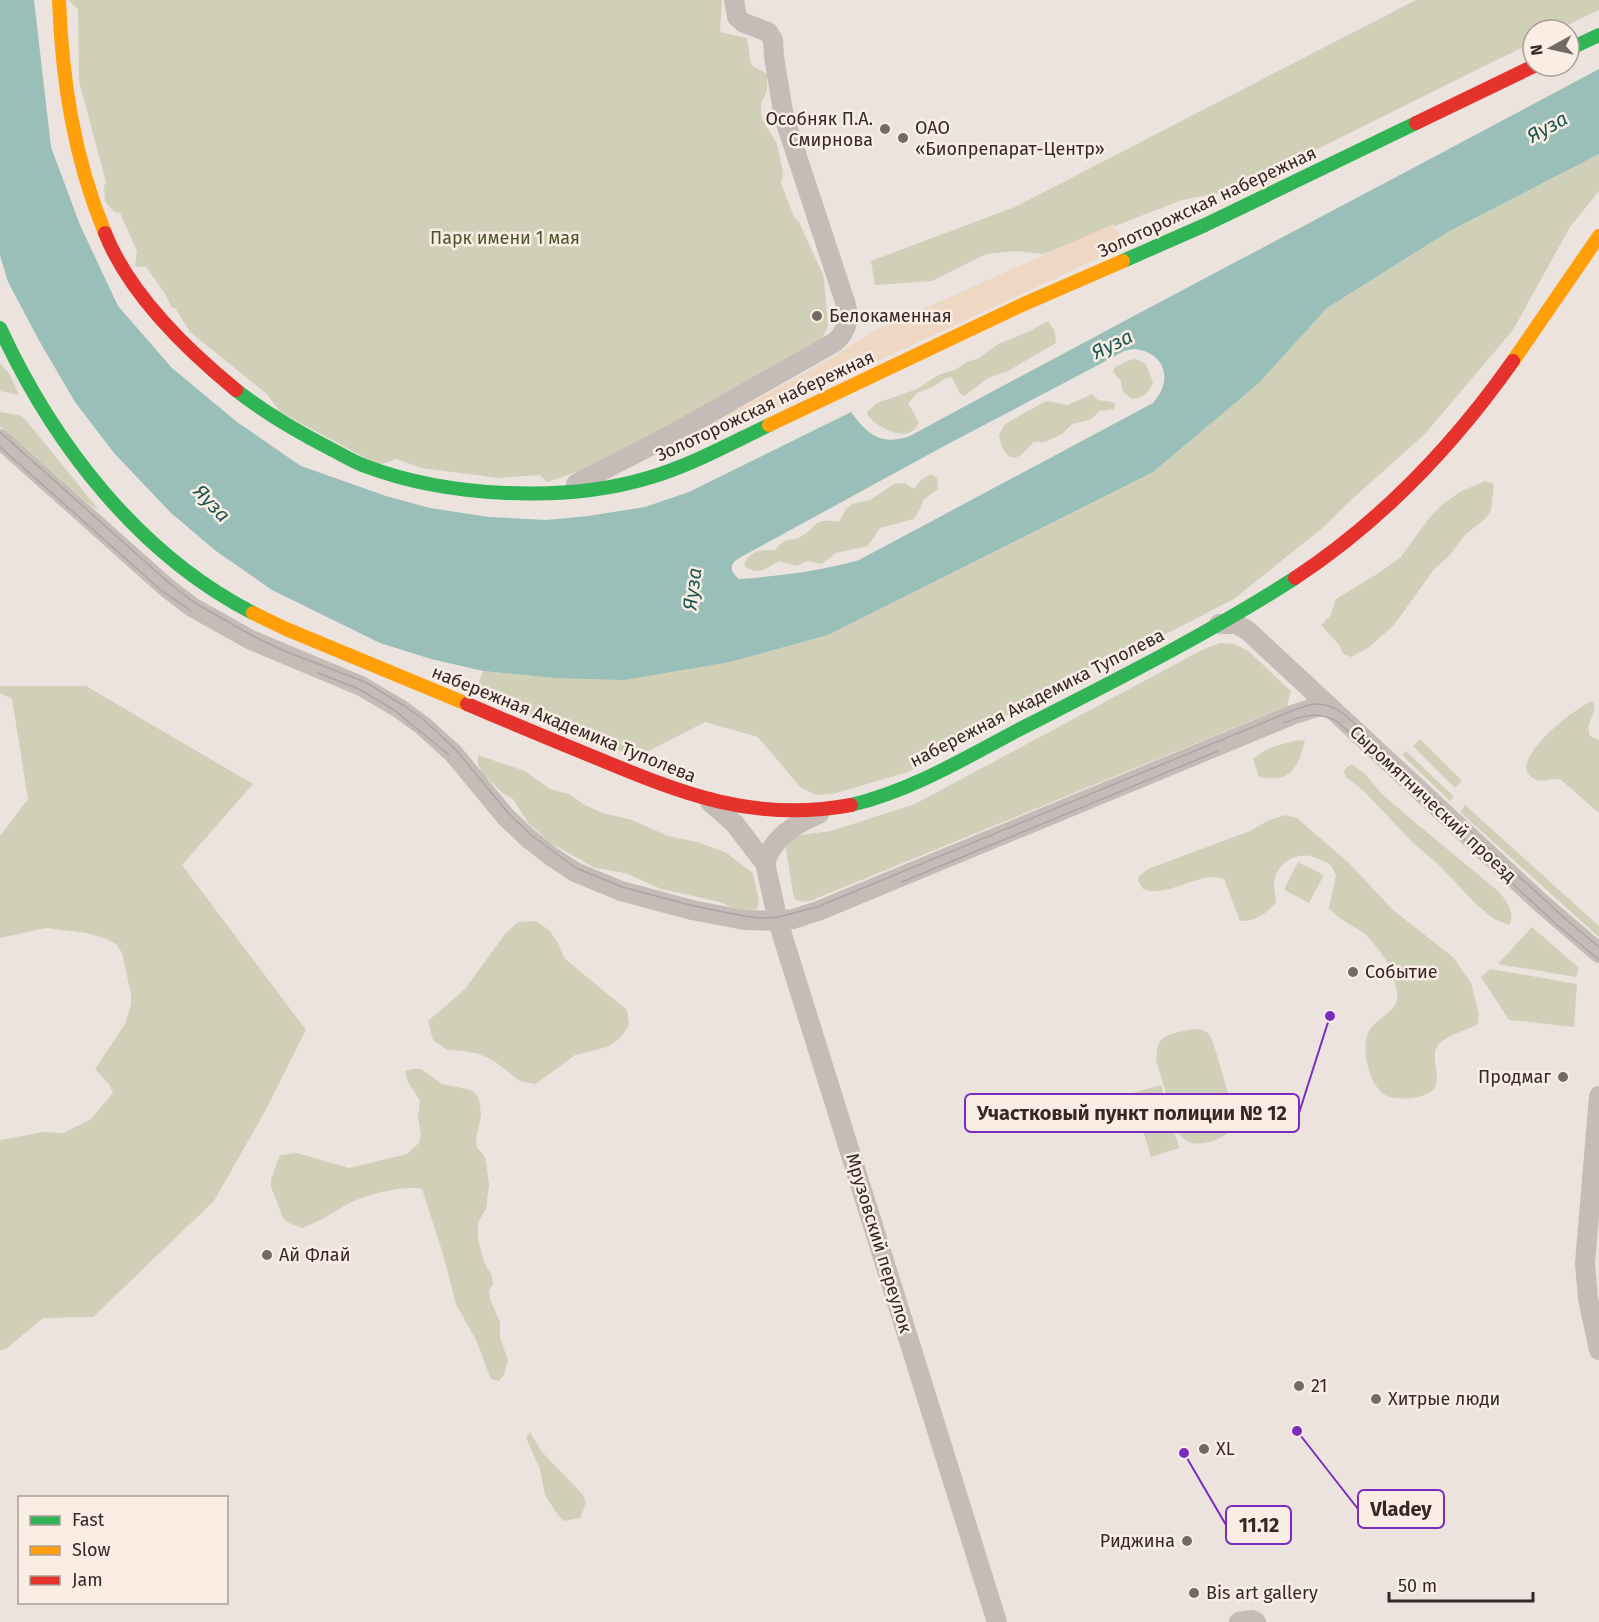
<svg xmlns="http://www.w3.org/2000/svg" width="1599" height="1622" viewBox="0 0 1599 1622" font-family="'Fira Sans',sans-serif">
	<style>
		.green { fill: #d0d0b8 }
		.sand { fill: #eed7c3 }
		.water { fill: #9abfb9; fill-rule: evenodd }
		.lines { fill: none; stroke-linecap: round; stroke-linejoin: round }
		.street { stroke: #c5bcb7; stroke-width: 20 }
		.fast { stroke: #30b455; stroke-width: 14 }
		.slow { stroke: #ff9f0a; stroke-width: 14 }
		.jam { stroke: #e5322d; stroke-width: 14 }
		.tram { stroke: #aca5a2; stroke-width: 1.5 }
		.poi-dot { fill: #756966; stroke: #f9ede4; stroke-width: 2 }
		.labels { text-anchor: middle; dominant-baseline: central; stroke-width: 5; stroke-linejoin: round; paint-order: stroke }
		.poi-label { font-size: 18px; fill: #352826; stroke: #f9ede4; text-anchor: start }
		.street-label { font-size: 18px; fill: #352826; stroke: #f9ede4 }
		.park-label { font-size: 18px; fill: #4b5429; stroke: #f9ede4 }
		.water-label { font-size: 20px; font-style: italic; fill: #1b5752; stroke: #f9ede4 }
		.leader { fill: none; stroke: #7b2cbf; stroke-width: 2 }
		.callout-dot { fill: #7b2cbf; stroke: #f9ede4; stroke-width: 2 }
		.callout { fill: #f9ede4; stroke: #7b2cbf; stroke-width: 2 }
		.callout-label { font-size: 20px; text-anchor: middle; font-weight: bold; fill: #352826 }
	</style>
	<rect width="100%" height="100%" fill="#ece3de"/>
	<g class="green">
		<polygon points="68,0 722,0 720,32 747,38 751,65 767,74 767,91 761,103 761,117 777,144 783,173 781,183 794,217 799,222 824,277 828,326 822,338 588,472 574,473 547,482 540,475 499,478 421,468 397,459 378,465 280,412 268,395 190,332 175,308 172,308 165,294 146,267 135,266 137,251 120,213 115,212 105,202 104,187 106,182 79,81 78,9"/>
		<polygon points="1416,0 1599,0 1599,10 1557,30 1533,30 1533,42 1235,190 1182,200 1043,254 1015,251 986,254 932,281 875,285 871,261 1015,207"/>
		<polygon points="1599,154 1599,191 1570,227 1513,330 1424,435 1352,499 1325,526 1234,599 1166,634 1129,649 1120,650 908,772 833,794 817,795 801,788 758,737 705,722 645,753 625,753 483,694 477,688 483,671 555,678 730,662 828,635 1153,472 1259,383 1327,308 1448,232"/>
		<path d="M1048 321 1055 332 1056 343 1008 371 988 378 967 394 964 396 960 394 952 377 946 378 931 388 917 393 908 403 919 422C910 446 877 428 867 414L868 411 877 403 917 389 940 374 955 370 965 363 979 358 998 344 1028 332Z"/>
		<path d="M1136 359 1146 364 1153 382C1150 392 1143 398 1132 399L1123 392 1121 381 1113 372 1115 367 1129 360Z"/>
		<polygon points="0,363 10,375 19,395 0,391"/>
		<path d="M1092 394 1098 400 1113 402 1115 405 1114 409 1100 411 1090 420 1072 424 1062 434 1045 442H1034C1028 446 1025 453 1019 456 1006 463 1000 443 999 434L1005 424 1046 401 1068 405Z"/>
		<polygon points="0,412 19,415 24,418 99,510 90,505 0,426"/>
		<path d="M931 474 937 478 938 489 923 500 921 507 914 519 880 528 868 546 836 553 822 564 807 561 797 566 779 561C766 568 760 576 744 566 749 550 761 550 775 550 789 534 788 543 800 537 819 527 812 517 839 522L846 509 852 504 870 500 894 484 905 483 914 489 921 480Z"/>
		<polygon points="1485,481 1494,484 1491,510 1486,518 1465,535 1448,557 1435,568 1394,625 1368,648 1351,657 1343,654 1340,646 1321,625 1330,616 1336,599 1377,574 1400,558 1430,517 1444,503 1460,492"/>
		<polygon points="1220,643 1234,644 1247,650 1291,691 1287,706 810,901 803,902 794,899 785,843 793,836 831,831 915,804 1202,650"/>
		<polygon points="0,686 86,686 253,784 182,865 306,1030 263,1115 214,1201 93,1317 43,1318 6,1349 0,1350 0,1140 44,1132 63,1133 91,1119 113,1093 109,1084 95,1069 125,1024 131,1004 131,994 122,953 116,944 107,939 87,933 46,928 0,938 0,836 28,799 12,699 0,693"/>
		<path d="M1593 701C1599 714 1584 721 1590 736L1599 740V813L1561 780C1550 776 1541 786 1530 776 1510 759 1576 706 1593 701Z"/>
		<polygon points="1420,739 1462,781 1455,788 1413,746"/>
		<path d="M1305 740C1298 768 1291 783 1259 777L1253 759C1266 747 1288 741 1305 740Z"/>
		<polygon points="1406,751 1454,797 1450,801 1402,755"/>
		<polygon points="478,755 525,771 550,789 569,794 585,805 603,813 632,820 668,836 697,842 725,852 753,873 759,901 757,909 747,912 738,910 720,902 661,889 625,873 595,868 551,843 529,824 513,799 504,794 483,774 478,765"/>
		<path d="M1352 764 1365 774 1382 794 1411 819 1499 892C1507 901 1516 914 1509 925L1494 919 1477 905 1439 865 1413 843 1364 791 1346 777 1344 772 1347 767Z"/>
		<polygon points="1465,805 1599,926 1599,937 1460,812"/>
		<path d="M1285 815 1297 818 1349 863 1393 910 1453 957 1471 983 1479 1014 1478 1024C1467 1030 1451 1034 1441 1042 1425 1054 1447 1082 1430 1092 1419 1099 1406 1099 1394 1098 1371 1097 1360 1051 1368 1033 1374 1020 1389 1016 1396 1003 1400 995 1394 981 1392 972 1389 962 1371 938 1362 932 1350 924 1338 919 1329 908L1336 875 1331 865C1325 862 1317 858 1310 856 1292 853 1275 866 1274 884 1274 890 1276 897 1276 903 1265 914 1256 921 1240 921L1224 879C1197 870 1170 899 1143 889L1138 880 1139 876 1148 869 1250 831 1269 820Z"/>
		<polygon points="1298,862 1324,875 1309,903 1284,890"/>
		<polygon points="536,921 549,930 558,943 564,958 627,1010 629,1026 619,1039 607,1047 575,1055 536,1084 520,1081 494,1061 479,1054 463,1051 447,1050 433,1040 428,1021 465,989 505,934 518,922"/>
		<polygon points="1532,927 1579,968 1576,977 1498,964"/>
		<polygon points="1490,969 1577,984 1574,1027 1509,1020 1481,977"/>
		<path d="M1199 1029 1208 1033 1213 1042 1234 1113C1234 1118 1235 1123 1232 1128 1226 1138 1204 1146 1192 1143 1184 1141 1181 1136 1177 1130L1156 1060C1157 1054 1156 1045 1161 1040 1169 1032 1188 1030 1199 1029Z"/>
		<path d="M413 1069H421L442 1084 467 1089 474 1092 479 1099 481 1115 476 1140 477 1148 483 1154 486 1161 489 1185 486 1209 478 1223V1239L484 1262 492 1276 493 1284 489 1291 490 1299 500 1322V1338L508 1360 504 1375 499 1381 491 1379 476 1340 456 1304 443 1254 422 1189C404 1185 365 1195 348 1204 333 1212 318 1223 302 1228L289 1223 283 1218 271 1187V1179L280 1155 297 1153 349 1168 407 1154 419 1143 421 1134 418 1118 420 1101 407 1080 405 1071Z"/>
		<polygon points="1161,1085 1179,1148 1151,1157 1132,1093"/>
		<polygon points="530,1432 542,1452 583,1495 586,1503 580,1518 564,1521 558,1515 545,1495 540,1469 526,1438"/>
	</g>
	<polygon class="sand" points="1113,224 1125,246 675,455 673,450 677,442 815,368 874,331"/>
	<path class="water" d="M0 0H34L51 147 80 225 118 306 172 368 237 422 301 466 386 496 430 508 489 517 546 520 588 516 645 507 689 492 851 412C868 435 881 446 910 436 1139 312 1369 192 1599 69V154L1448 232 1327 308 1259 383 1153 472 828 635 730 662 624 680 555 678 483 671 431 659 380 643 272 590 216 551 171 513 114 453 75 402 41 344 8 282 0 255ZM1134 349C1165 352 1174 380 1153 403L859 560C820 571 780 576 739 579 729 570 729 564 741 557L946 445 1100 364 1124 351Z"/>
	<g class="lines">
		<g class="street">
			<polyline points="0,439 166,587 192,607 251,640 361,686 400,709 422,725 453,753 506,817 528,838 551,856 575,872 621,891 692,910 744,920 778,921 793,919 818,911 1292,715 1326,704"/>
			<path d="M576 484 671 435 835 342C847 331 850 320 846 305L784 117 774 57 773 40 768 32 744 23 737 17 734 0"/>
			<polyline points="1219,624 1236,624 1247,630 1542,904 1599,953"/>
			<polyline points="710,802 734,823 765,863 778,921 789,957 997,1622"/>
			<path d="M765 863C773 837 795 824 819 814"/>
			<polyline points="1599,1096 1585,1263 1588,1299 1599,1350"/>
			<polyline points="1239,1622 1252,1620 1256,1622"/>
		</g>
		<g class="fast">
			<polyline points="1569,49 1599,35"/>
			<polyline points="1123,261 1205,225 1416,123"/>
			<path d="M0 328C53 443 138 554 253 613"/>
			<path d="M236 390C265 413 296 431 329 448 341 454 353 462 365 466 447 497 564 503 648 478 690 466 729 444 769 425"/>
			<path d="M851 805C913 790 967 757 1022 728 1114 681 1208 634 1295 578"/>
		</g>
		<g class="slow">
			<path d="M59 0C62 81 74 158 105 233"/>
			<polyline points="1513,361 1599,236"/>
			<polyline points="769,425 1024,304 1123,261"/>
			<polyline points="253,613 286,629 467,704"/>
		</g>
		<g class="jam">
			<polyline points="1416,123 1534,66"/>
			<path d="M105 233C129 294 186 349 236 390"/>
			<path d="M1295 578C1383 520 1453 446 1513 361"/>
			<path d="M467 704C509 722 552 740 594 757 683 794 754 823 851 805"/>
		</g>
		<g class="tram">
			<path d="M0 432 169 583 195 603 253 636 282 650 365 682 403 705 424 720 456 750 509 814 531 835 576 868 622 887 694 906 744 916 762 918 778 917 817 907 1289 712C1312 703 1322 699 1344 714L1563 917 1599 947"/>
			<polyline points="0,447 162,591 191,611"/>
			<polyline points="318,673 359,689 394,710 449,755"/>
			<path d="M1284 723C1303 715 1320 711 1338 722L1556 924 1599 960"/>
			<polyline points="902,882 1218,751"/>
		</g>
	</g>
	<g class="poi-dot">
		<circle cx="885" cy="129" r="6"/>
		<circle cx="903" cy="138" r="6"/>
		<circle cx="817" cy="316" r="6"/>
		<circle cx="1353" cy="972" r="6"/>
		<circle cx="1563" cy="1077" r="6"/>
		<circle cx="267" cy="1255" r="6"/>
		<circle cx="1299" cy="1386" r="6"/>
		<circle cx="1376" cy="1399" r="6"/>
		<circle cx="1204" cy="1449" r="6"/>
		<circle cx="1187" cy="1541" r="6"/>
		<circle cx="1194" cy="1593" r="6"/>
	</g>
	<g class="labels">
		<g class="poi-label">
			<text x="873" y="119" text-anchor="end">Особняк П.А.<tspan x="873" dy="21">Смирнова</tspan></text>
			<text x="915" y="128">ОАО<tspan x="915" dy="21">«Биопрепарат-Центр»</tspan></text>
			<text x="829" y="316">Белокаменная</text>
			<text x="1365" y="972">Событие</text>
			<text x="1551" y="1077" text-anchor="end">Продмаг</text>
			<text x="279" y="1255">Ай Флай</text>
			<text x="1311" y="1386">21</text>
			<text x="1388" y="1399">Хитрые люди</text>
			<text x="1216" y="1449">XL</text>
			<text x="1175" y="1541" text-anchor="end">Риджина</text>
			<text x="1206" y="1593">Bis art gallery</text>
		</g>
		<g class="street-label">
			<text transform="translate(1207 202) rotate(-25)">Золоторожская набережная</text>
			<text transform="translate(765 406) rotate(-25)">Золоторожская набережная</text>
			<text transform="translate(1037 698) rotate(-27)">набережная Академика Туполева</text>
			<text transform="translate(564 724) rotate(22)">набережная Академика Туполева</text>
			<text transform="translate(1433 804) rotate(43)">Сыромятнический проезд</text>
			<text transform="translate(879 1243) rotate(73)">Мрузовский переулок</text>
		</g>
		<g class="park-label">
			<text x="505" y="238">Парк имени 1 мая</text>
		</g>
		<g class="water-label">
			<text transform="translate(1547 127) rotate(-29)">Яуза</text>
			<text transform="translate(1112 344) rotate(-26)">Яуза</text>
			<text transform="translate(212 503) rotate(47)">Яуза</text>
			<text transform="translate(692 589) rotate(-83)">Яуза</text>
		</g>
	</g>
	<path class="leader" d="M1330 1016L1299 1113M1297 1431L1358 1509M1184 1453L1226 1525"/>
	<g class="callout-dot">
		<circle cx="1330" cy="1016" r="6"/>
		<circle cx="1297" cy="1431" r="6"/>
		<circle cx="1184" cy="1453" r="6"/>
	</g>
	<g class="callout">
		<rect x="965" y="1094" width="334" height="38" rx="6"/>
		<rect x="1358" y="1490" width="86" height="38" rx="6"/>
		<rect x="1226" y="1506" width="65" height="38" rx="6"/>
	</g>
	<g class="callout-label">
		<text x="1132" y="1120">Участковый пункт полиции № 12</text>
		<text x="1401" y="1516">Vladey</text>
		<text x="1259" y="1532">11.12</text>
	</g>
	<rect x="18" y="1496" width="210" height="108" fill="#f9ede4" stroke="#ab9e98" stroke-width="1.5"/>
	<rect x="30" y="1516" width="30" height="9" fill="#30b455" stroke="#ab9e98" stroke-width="1.5"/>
	<text x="72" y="1526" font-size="18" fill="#352826">Fast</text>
	<rect x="30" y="1546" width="30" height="9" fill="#ff9f0a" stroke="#ab9e98" stroke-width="1.5"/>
	<text x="72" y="1556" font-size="18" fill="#352826">Slow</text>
	<rect x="30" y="1576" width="30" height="9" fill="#e5322d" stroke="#ab9e98" stroke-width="1.5"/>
	<text x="72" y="1586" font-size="18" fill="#352826">Jam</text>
	<g transform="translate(1551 48) rotate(262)"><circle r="28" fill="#f9ede4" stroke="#ab9e98" stroke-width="1.5"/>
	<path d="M0-4.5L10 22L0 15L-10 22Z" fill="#756966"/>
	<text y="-9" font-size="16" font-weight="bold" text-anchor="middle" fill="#352826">N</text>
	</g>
	<path d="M1389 1592v9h144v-9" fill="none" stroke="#352826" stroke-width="3"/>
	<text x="1398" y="1592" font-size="18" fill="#352826" stroke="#f9ede4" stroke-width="4.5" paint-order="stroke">50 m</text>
</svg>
